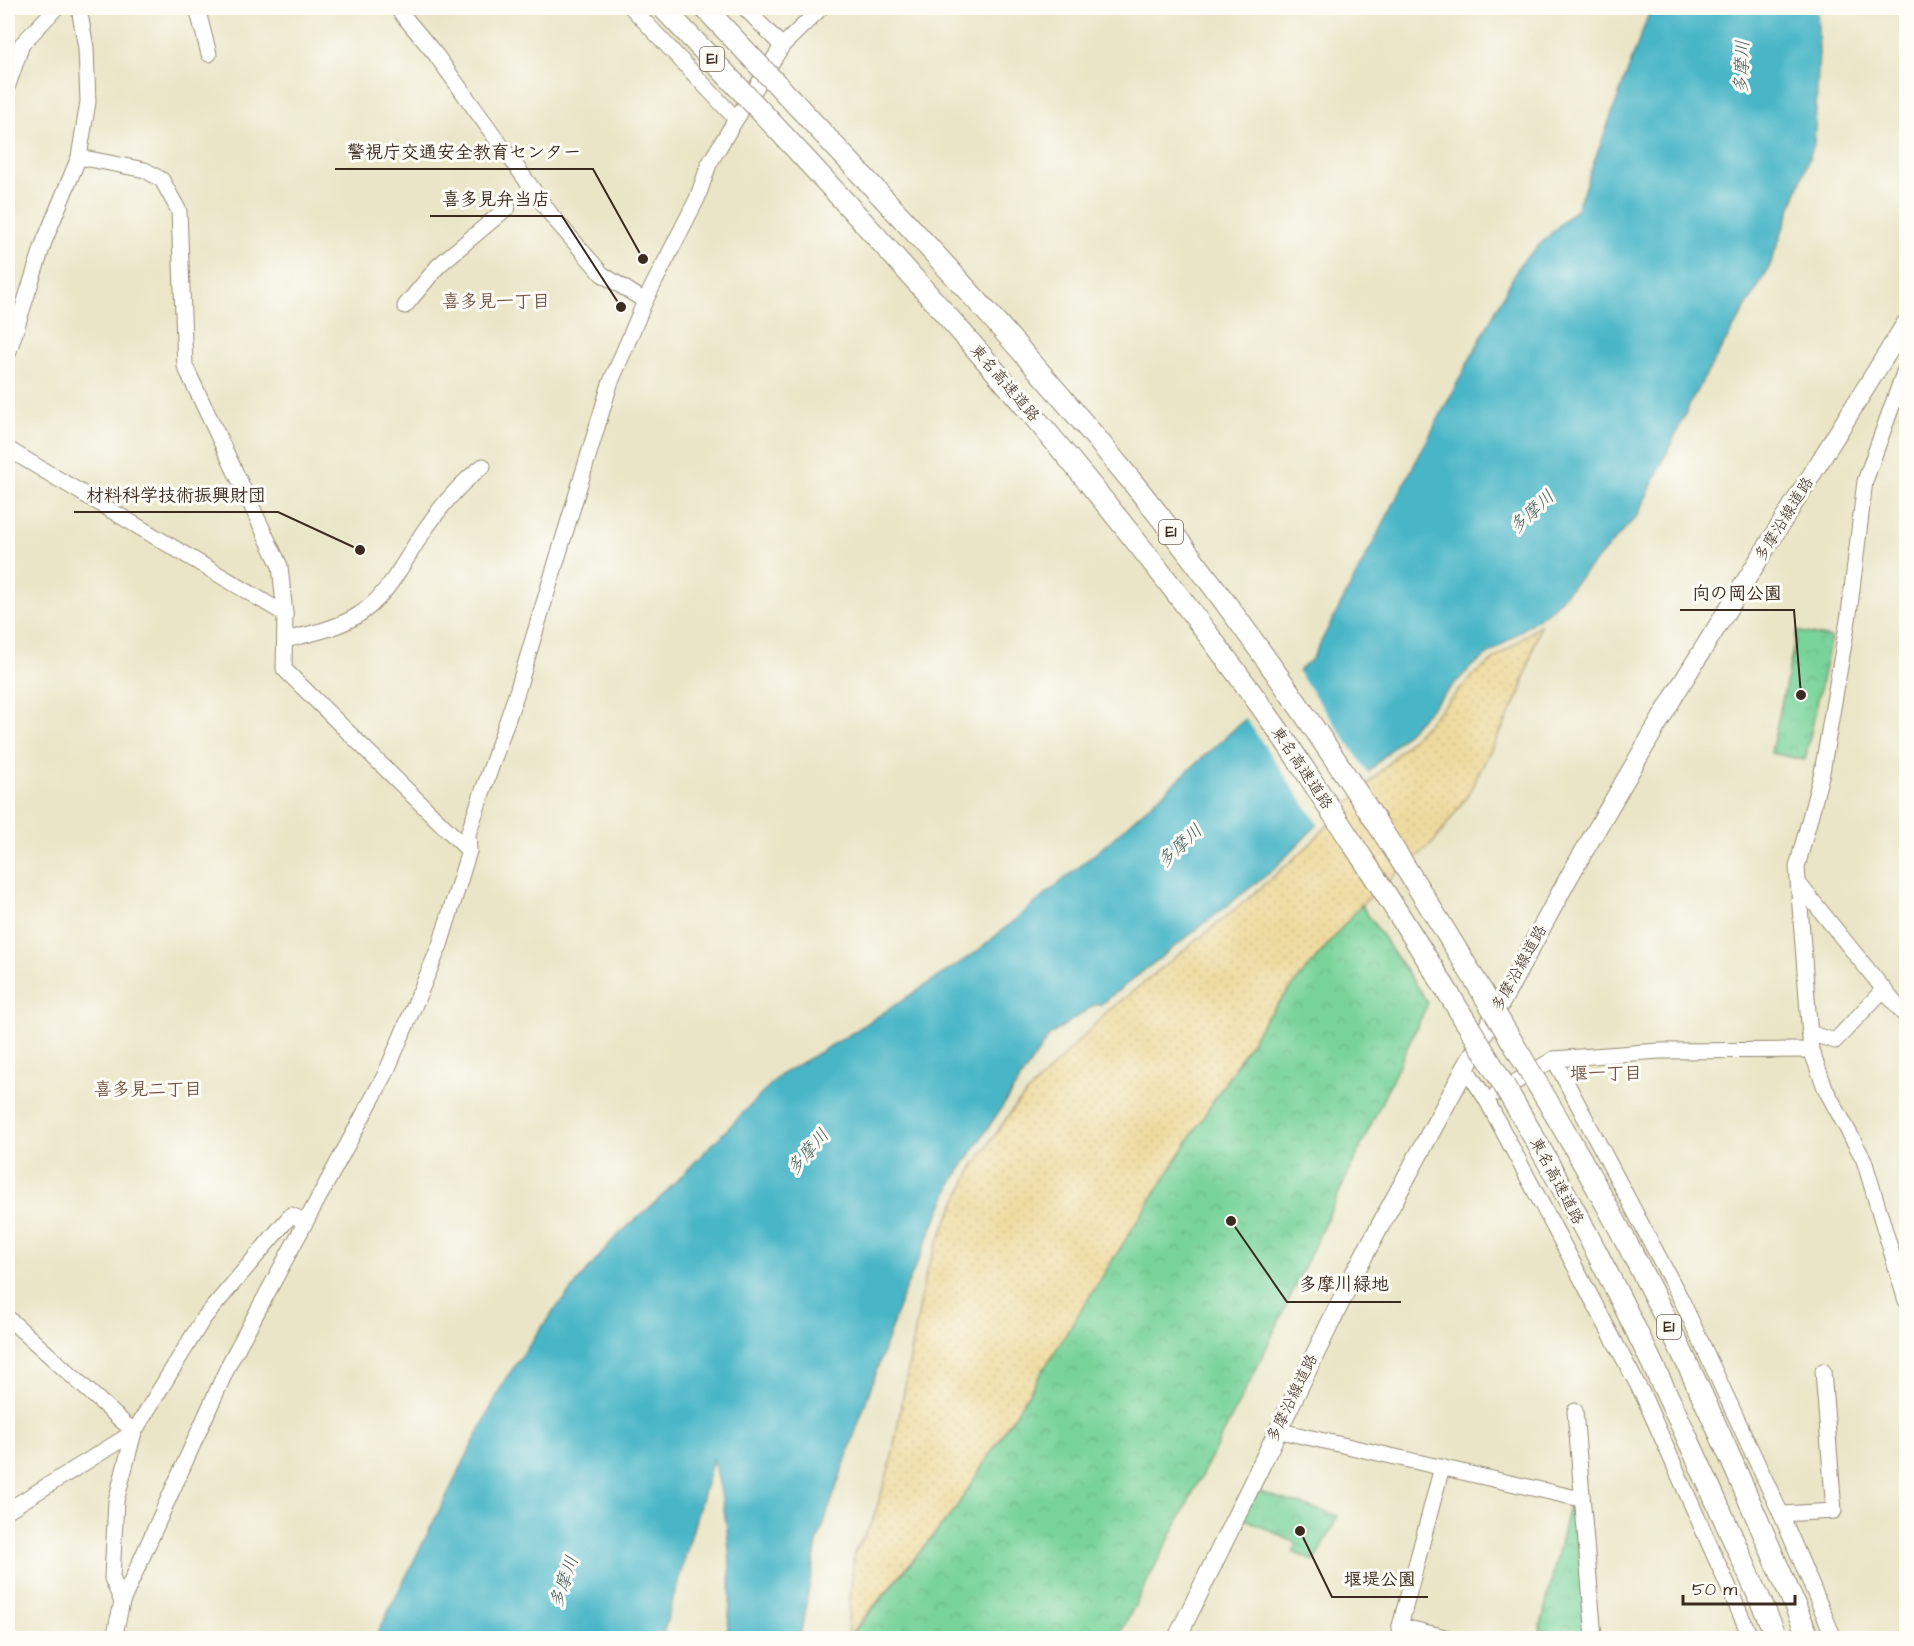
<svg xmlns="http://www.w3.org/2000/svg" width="1914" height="1646" viewBox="0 0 1914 1646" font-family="'Architects Daughter','Klee One',sans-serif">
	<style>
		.sand { fill: url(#sand-dots); stroke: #94825e; stroke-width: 1.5 }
		.park { fill: url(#park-crowns); stroke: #5a7e5c; stroke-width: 1.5 }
		.water { fill: #4ab6c7; stroke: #427072; stroke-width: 1.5 }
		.pier { fill: #eae5c6 }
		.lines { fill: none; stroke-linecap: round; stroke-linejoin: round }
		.minor-casing { stroke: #928872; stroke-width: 17 }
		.major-casing { stroke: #928872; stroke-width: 20 }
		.minor { stroke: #fff; stroke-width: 15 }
		.major { stroke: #fff; stroke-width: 18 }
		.highway-bridge-casing { stroke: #928872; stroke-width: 23; stroke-linecap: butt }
		.highway-bridge { stroke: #fff; stroke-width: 21 }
		.labels { text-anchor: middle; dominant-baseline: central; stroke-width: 6; stroke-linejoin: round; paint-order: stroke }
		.shield { fill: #fdfcf7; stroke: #75695f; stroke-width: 1.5 }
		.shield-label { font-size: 15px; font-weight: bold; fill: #3b2a1e }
		.street-label { font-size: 16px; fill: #3b2a1e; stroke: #fdfcf7 }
		.water-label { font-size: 18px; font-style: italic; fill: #405b59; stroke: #fdfcf7 }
		.neighbourhood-label { font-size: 18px; font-weight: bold; fill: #765747; stroke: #fdfcf7 }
		.leader { fill: none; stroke: #3b2a1e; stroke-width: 2 }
		.callout-dot { fill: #3b2a1e; stroke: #fdfcf7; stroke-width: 2 }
		.callout-label { font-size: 18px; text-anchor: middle; font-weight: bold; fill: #3b2a1e; stroke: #fdfcf7; stroke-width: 6; stroke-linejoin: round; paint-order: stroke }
	</style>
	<defs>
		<pattern id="sand-dots" width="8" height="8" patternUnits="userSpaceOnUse" patternTransform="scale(1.5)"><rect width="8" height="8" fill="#eeda9e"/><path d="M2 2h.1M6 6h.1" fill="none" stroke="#cdbb88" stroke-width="1.8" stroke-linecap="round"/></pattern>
		<pattern id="park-crowns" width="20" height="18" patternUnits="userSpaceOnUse" patternTransform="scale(1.5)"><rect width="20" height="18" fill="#78d39a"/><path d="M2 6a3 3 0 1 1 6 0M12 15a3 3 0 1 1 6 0" fill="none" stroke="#69b584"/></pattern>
	</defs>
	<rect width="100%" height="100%" fill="#fdfcf7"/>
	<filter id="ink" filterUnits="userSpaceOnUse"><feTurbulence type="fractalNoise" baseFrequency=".0167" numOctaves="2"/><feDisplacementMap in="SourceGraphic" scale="12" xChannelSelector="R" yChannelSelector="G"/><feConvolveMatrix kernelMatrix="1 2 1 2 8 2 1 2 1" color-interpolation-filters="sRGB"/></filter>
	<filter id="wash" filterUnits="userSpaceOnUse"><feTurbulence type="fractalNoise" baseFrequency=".008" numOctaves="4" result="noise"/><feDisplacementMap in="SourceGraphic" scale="24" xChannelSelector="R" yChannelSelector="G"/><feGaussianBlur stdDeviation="1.35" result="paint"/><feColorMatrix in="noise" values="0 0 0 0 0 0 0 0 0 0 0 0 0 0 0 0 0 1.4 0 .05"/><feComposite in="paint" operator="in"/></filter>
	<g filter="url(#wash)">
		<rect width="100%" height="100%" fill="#eae5c6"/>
		<polygon class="sand" points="1540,625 1520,694 1467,796 1435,841 1361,905 1266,1018 954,1511 847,1638 854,1553 872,1523 891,1462 926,1272 945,1225 973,1167 1015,1106 1107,1012 1243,903 1305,849 1475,674"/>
		<g class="park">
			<polygon points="1797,631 1831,638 1805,760 1771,753"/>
			<polygon points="1361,905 1428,1003 1255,1372 1118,1638 849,1638 954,1511 1266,1018"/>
			<polygon points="1256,1491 1338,1516 1315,1562 1293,1552 1296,1543 1243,1518"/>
			<polygon points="1569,1506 1574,1513 1589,1638 1574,1638 1540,1630"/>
		</g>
		<path class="water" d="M1651 8H1817L1819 52 1814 144 1769 268 1694 395 1638 515 1552 608 1471 667 1273 870 1101 1004 1094 1005 1049 1036 954 1179 902 1297 817 1543 800 1638H726C736 1584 728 1512 713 1459L662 1638H375L505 1380 552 1313 614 1239 659 1199 780 1075 846 1037 975 953 1109 842 1312 659 1520 264 1577 208Z"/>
		<polygon class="pier" points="1296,669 1370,775 1320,827 1244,716"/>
	</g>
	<g filter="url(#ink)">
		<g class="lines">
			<defs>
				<g id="minor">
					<polyline points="197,8 209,54"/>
					<polyline points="397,8 436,55 552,216 602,274 645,301"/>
					<polyline points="632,8 736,119"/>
					<polyline points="745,8 782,46"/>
					<polyline points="8,85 22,44 56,8"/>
					<polyline points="79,157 145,170 162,180 179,211 185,366 280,566 285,614 284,669 469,851"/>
					<polyline points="405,306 439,265 508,207"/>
					<polyline points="8,354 44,242 79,157 88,102 86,48 79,8"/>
					<polyline points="1906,367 1865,481 1849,614 1822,772 1797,867 1811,1050 1826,1090 1864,1160 1906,1301"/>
					<polyline points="8,449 285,614"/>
					<path d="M285 640C309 634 334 629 355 617 387 599 405 559 424 531 441 506 459 484 483 466"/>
					<polyline points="1799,884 1906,1017"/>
					<polyline points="1809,1033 1835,1041 1884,989"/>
					<polyline points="1554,1059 1682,1301 1781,1514 1834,1638"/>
					<polyline points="1465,1067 1486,1099 1643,1395 1751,1638"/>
					<polyline points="1497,1093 1554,1059 1659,1051 1811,1050"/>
					<polyline points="8,1318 134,1432"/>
					<polyline points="1575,1411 1594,1638"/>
					<polyline points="1276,1430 1581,1499"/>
					<polyline points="8,1510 134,1432"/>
					<polyline points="1781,1514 1834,1511 1823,1371"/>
					<polyline points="122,1602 112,1578 116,1501 134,1432 203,1319 291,1215 305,1221"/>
					<polyline points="1400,1626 1449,1638"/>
					<polyline points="114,1638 122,1602 230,1362 385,1075 440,945 469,851 468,834 517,692 610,384 645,301 697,199 709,164 730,129 782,46 821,8"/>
					<polyline points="1401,1638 1400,1626 1442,1467"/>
				</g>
				<polyline id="major" points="1177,1638 1355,1272 1569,877 1677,691 1906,323"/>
			</defs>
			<use href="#minor" class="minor-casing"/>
			<use href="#major" class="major-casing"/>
			<use href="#minor" class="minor"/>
			<use href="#major" class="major"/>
			<defs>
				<g id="highway-bridge">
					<path d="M663 8C881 236 1095 472 1278 730 1304 768 1329 808 1355 847 1450 991 1540 1139 1618 1294 1675 1407 1726 1523 1777 1638"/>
					<path d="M705 8C853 165 1002 321 1138 489 1265 647 1377 817 1481 990 1538 1084 1594 1178 1644 1276 1705 1394 1756 1517 1809 1638"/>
				</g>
			</defs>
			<use href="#highway-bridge" class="highway-bridge-casing"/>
			<use href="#highway-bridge" class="highway-bridge"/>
		</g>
	</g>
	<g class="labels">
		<g class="shield">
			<rect x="700" y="47" width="24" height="24" rx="4.5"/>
			<rect x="1159" y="520" width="24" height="24" rx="4.5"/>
			<rect x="1657" y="1315" width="24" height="24" rx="4.5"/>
		</g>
		<g class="shield-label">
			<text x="712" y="59">E1</text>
			<text x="1171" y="532">E1</text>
			<text x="1669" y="1327">E1</text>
		</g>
		<g class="street-label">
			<text transform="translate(1005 383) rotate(49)">東名高速道路</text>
			<text transform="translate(1784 519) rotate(-58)">多摩沿線道路</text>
			<text transform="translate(1302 768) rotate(56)">東名高速道路</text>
			<text transform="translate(1519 968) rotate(-61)">多摩沿線道路</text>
			<text transform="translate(1557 1181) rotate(62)">東名高速道路</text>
			<text transform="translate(1292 1398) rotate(-64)">多摩沿線道路</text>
		</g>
		<g class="water-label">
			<text transform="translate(1742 67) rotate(-88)">多摩川</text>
			<text transform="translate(1532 512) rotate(-43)">多摩川</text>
			<text transform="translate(1180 846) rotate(-43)">多摩川</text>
			<text transform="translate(808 1152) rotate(-49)">多摩川</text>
			<text transform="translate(564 1582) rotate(-71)">多摩川</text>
		</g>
		<g class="neighbourhood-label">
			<text x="496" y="301">喜多見一丁目</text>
			<text x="1606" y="1073">堰一丁目</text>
			<text x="148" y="1089">喜多見二丁目</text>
		</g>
	</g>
	<path class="leader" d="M643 259L593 169H335M621 307L562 216H430M360 550L278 512H74M1801 695L1794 610H1680M1231 1221L1287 1302H1401M1300 1531L1332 1597H1428"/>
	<g class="callout-dot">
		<circle cx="643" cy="259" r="6"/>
		<circle cx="621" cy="307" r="6"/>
		<circle cx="360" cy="550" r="6"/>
		<circle cx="1801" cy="695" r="6"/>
		<circle cx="1231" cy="1221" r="6"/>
		<circle cx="1300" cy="1531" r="6"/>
	</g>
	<g class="callout-label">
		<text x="464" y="158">警視庁交通安全教育センター</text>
		<text x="496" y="205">喜多見弁当店</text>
		<text x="176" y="501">材料科学技術振興財団</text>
		<text x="1737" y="599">向の岡公園</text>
		<text x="1344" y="1290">多摩川緑地</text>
		<text x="1380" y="1585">堰堤公園</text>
	</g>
	<rect width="1914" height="1646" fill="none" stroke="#fdfcf7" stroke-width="30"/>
	<path d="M1683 1595v9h112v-9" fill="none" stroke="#3b2a1e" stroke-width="3"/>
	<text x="1692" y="1595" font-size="18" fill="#3b2a1e" stroke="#fdfcf7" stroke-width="4.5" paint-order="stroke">50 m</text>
</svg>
